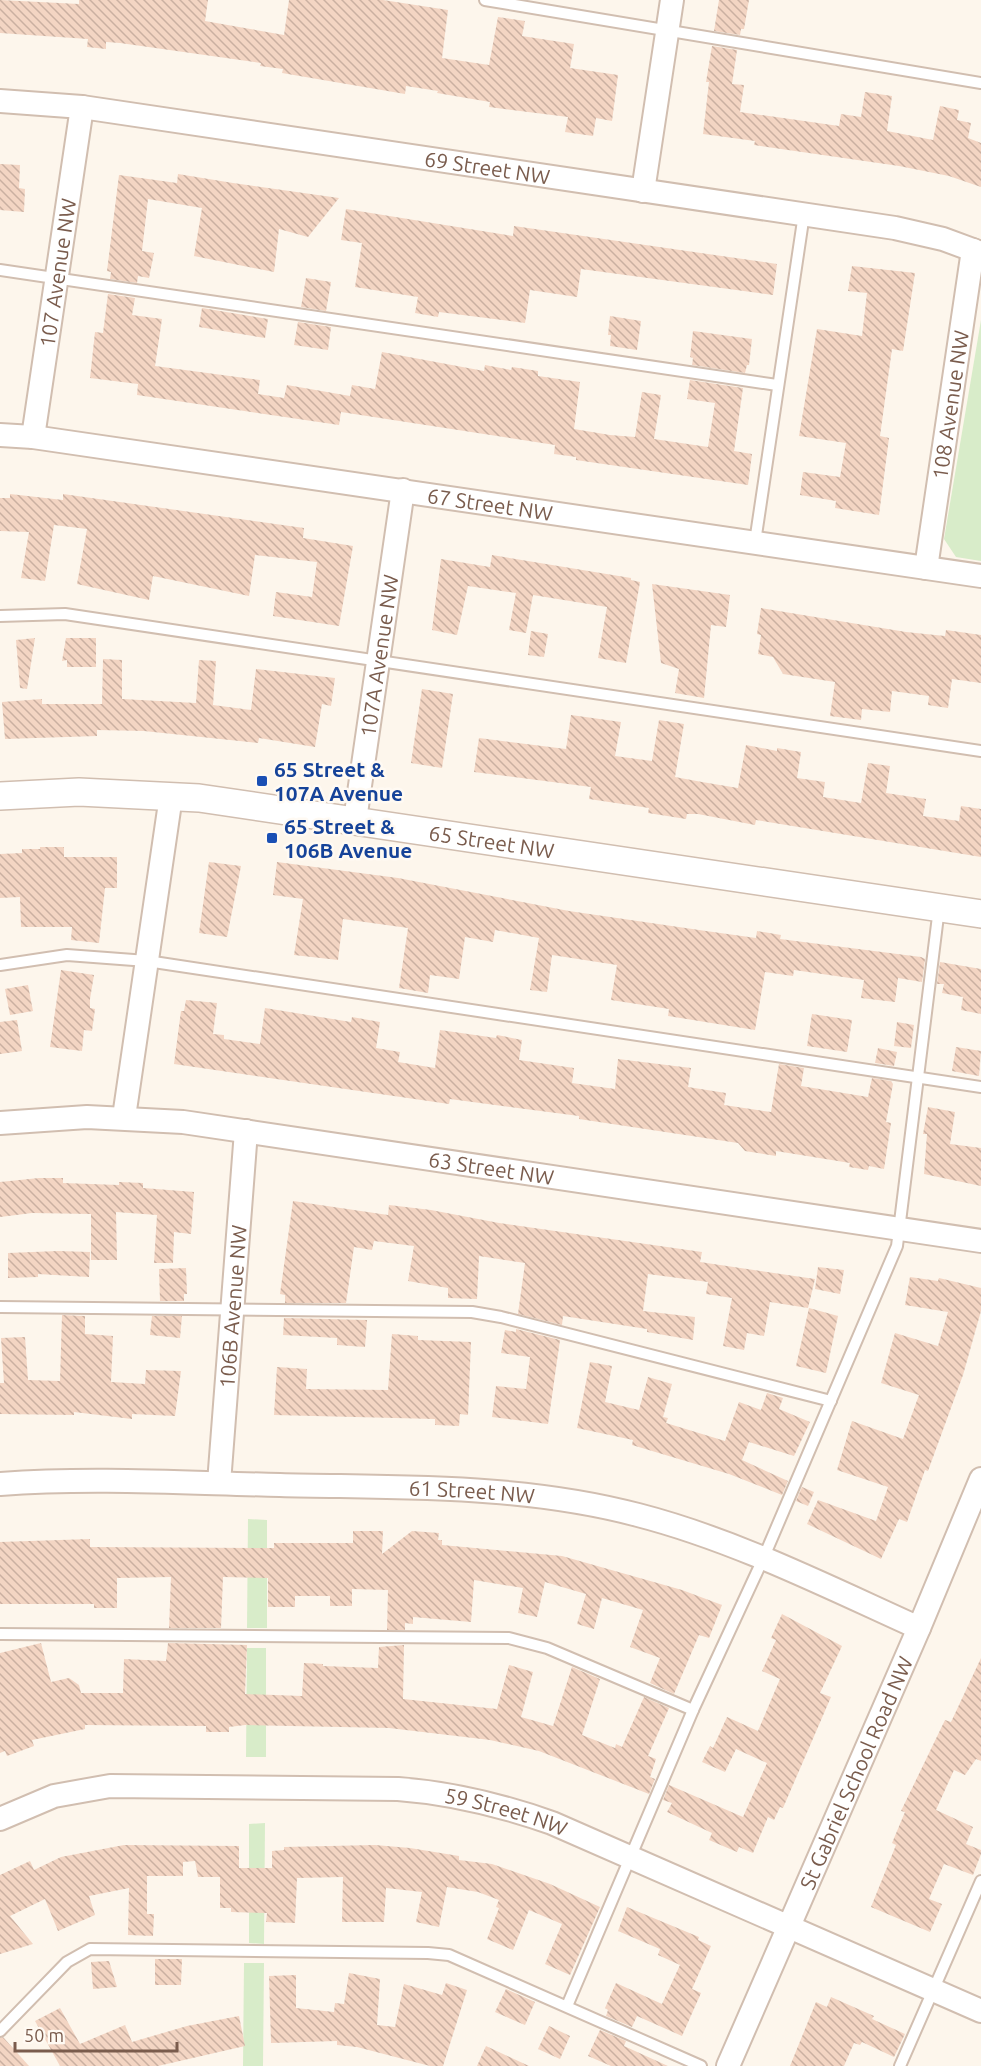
<svg xmlns="http://www.w3.org/2000/svg" width="981" height="2066" viewBox="0 0 981 2066" font-family="Ubuntu,sans-serif">
	<style>
		.park { fill: #d8ecc9 }
		.building { fill: url(#building-back-hatch) }
		.lines { fill: none; stroke-linecap: round; stroke-linejoin: round }
		.service-casing { stroke: #d1beb0; stroke-width: 14 }
		.minor-casing { stroke: #d1beb0; stroke-width: 26 }
		.tertiary-casing { stroke: #d1beb0; stroke-width: 30 }
		.service { stroke: #fff; stroke-width: 10 }
		.minor { stroke: #fff; stroke-width: 22 }
		.tertiary { stroke: #fff; stroke-width: 27 }
		.transit-dot { fill: #1a4fb4; stroke: #fffaf3; stroke-width: 2 }
		.labels { text-anchor: middle; dominant-baseline: central; stroke-width: 5; stroke-linejoin: round; paint-order: stroke }
		.street-label { font-size: 21px; fill: #7a5c4d; stroke: #fffaf3 }
		.transit-label { font-size: 21px; font-weight: bold; fill: #164399; stroke: #fffaf3; text-anchor: start }
	</style>
	<defs>
		<pattern id="building-back-hatch" width="6" height="6" patternUnits="userSpaceOnUse" patternTransform="scale(1.5)"><rect width="6" height="6" fill="#f3d5c3"/><path d="M-1 5l2 2M0 0l6 6M5-1l2 2" fill="none" stroke="#cab0a1"/></pattern>
	</defs>
	<rect width="100%" height="100%" fill="#fdf6ec"/>
	<g class="park">
		<polygon points="981,320 981,561 956,557 944,539"/>
		<polygon points="248,1519 267,1520 267,1628 247,1628"/>
		<polygon points="247,1648 266,1648 266,1757 246,1757"/>
		<polygon points="265,1823 264,1944 249,1943 249,1824"/>
		<polygon points="244,1963 264,1963 263,2066 243,2066"/>
	</g>
	<g class="building">
		<polygon points="0,0 79,4 79,0 208,0 205,21 284,35 289,0 383,0 448,10 442,58 489,65 498,17 525,21 522,36 574,44 570,68 618,75 612,121 596,118 593,136 565,132 568,117 489,107 490,102 437,93 438,91 406,86 405,94 282,73 283,69 260,66 261,63 120,43 106,42 106,49 87,47 88,39 0,33"/>
		<polygon points="719,0 749,0 744,29 741,29 740,35 714,31"/>
		<polygon points="712,46 737,50 732,84 744,85 740,112 839,126 841,114 861,117 865,92 892,96 887,131 933,140 940,106 959,110 957,120 971,123 968,138 981,143 981,187 949,176 899,166 754,145 755,141 703,134 709,82 706,82"/>
		<polygon points="0,164 20,165 19,188 25,189 24,212 0,210"/>
		<polygon points="178,174 233,183 339,198 308,237 279,229 274,272 194,256 202,208 148,199 142,251 154,253 149,278 138,276 137,283 110,279 111,272 107,271 119,175 177,183"/>
		<polygon points="346,209 513,236 514,226 777,264 773,295 581,269 577,297 530,290 525,323 439,312 438,317 415,313 418,297 355,287 362,243 341,240"/>
		<polygon points="852,266 915,273 903,351 892,349 880,436 889,438 879,515 835,508 836,501 800,495 803,472 840,477 846,443 799,436 817,329 862,336 867,293 848,291"/>
		<polygon points="306,278 331,282 326,311 301,307"/>
		<polygon points="108,294 135,298 132,315 162,319 155,366 260,380 258,394 284,398 287,385 350,396 352,385 375,389 382,352 484,371 485,365 511,370 512,367 538,371 538,376 580,382 574,429 610,435 635,437 642,392 661,395 654,439 708,447 715,403 687,399 690,380 743,388 734,451 752,454 748,485 576,460 576,457 554,454 555,445 341,412 339,425 137,395 138,384 90,378 95,332 103,333"/>
		<polygon points="202,308 268,319 265,338 199,327"/>
		<polygon points="610,316 641,321 637,350 610,346 611,335 608,335"/>
		<polygon points="298,322 331,327 328,350 294,345"/>
		<polygon points="693,331 752,339 749,365 747,365 745,373 692,365 693,358 690,357"/>
		<polygon points="10,494 63,500 63,494 304,528 303,538 353,546 339,626 273,616 276,592 312,597 317,562 255,555 249,596 153,576 149,600 77,584 87,529 54,525 45,581 21,578 29,532 0,531 0,498 10,498"/>
		<polygon points="492,555 631,578 631,580 640,582 626,663 598,658 607,607 533,595 526,633 509,630 516,593 468,586 457,635 432,630 441,559 490,567"/>
		<polygon points="652,584 730,595 726,627 711,625 704,698 675,693 679,669 661,663"/>
		<polygon points="761,608 906,632 945,636 946,630 981,635 981,683 952,679 948,708 928,705 929,696 892,691 890,712 862,709 861,720 830,716 835,682 783,674 773,657 758,654 761,635 757,634"/>
		<polygon points="531,631 548,634 544,657 528,655"/>
		<polygon points="35,638 27,689 20,688 16,640"/>
		<polygon points="66,638 96,638 96,667 67,667 67,660 62,661"/>
		<polygon points="103,659 122,660 122,699 196,703 199,660 216,661 213,705 251,710 256,669 335,678 331,706 322,704 315,747 259,738 258,743 144,731 97,730 97,736 5,739 2,702 42,699 42,704 102,704"/>
		<polygon points="422,689 453,694 442,768 411,763"/>
		<polygon points="571,715 621,722 615,756 652,761 659,720 684,724 675,777 702,782 738,788 746,745 777,751 777,748 801,752 797,778 825,782 823,797 861,803 868,763 890,766 886,793 926,799 923,816 959,821 961,806 981,809 981,857 756,820 755,825 698,814 687,814 686,819 648,813 649,808 589,799 591,787 474,772 479,738 566,749"/>
		<polygon points="40,847 64,847 64,857 117,857 117,888 105,888 99,943 71,940 72,927 21,927 20,897 0,898 0,854 22,853 22,849 40,849"/>
		<polygon points="209,862 241,866 227,937 199,933"/>
		<polygon points="277,862 398,878 569,911 706,931 756,938 757,931 781,935 780,939 921,957 925,959 922,982 898,978 895,1002 861,998 864,980 794,970 793,976 765,972 755,1030 668,1016 669,1009 611,1000 617,965 552,955 547,992 530,990 539,938 495,930 493,942 465,937 459,979 430,975 428,993 399,988 408,928 343,919 338,960 294,955 303,899 273,895"/>
		<polygon points="940,962 981,969 981,1014 961,1010 963,997 942,993 944,984 937,984"/>
		<polygon points="61,970 94,975 90,999 90,1008 95,1009 92,1031 84,1030 82,1051 50,1047"/>
		<polygon points="28,985 33,1011 10,1015 5,989"/>
		<polygon points="186,1000 217,1003 213,1034 224,1035 224,1039 260,1044 265,1008 351,1022 352,1017 380,1022 376,1048 400,1052 398,1062 435,1068 440,1030 496,1038 497,1035 522,1040 519,1060 574,1068 572,1083 615,1089 618,1059 691,1068 688,1087 726,1093 724,1105 771,1112 779,1064 804,1068 801,1086 868,1097 872,1078 891,1081 893,1084 886,1122 891,1123 884,1169 869,1166 868,1170 849,1167 850,1163 776,1151 776,1156 745,1151 738,1143 579,1119 579,1116 450,1099 449,1104 174,1064 181,1011 184,1011"/>
		<polygon points="812,1014 852,1020 847,1052 807,1046"/>
		<polygon points="17,1020 22,1051 0,1054 0,1022"/>
		<polygon points="897,1022 914,1025 911,1048 894,1046"/>
		<polygon points="956,1047 981,1051 979,1076 952,1071"/>
		<polygon points="878,1048 897,1052 894,1066 875,1063"/>
		<polygon points="928,1107 955,1112 950,1144 981,1148 981,1186 924,1174 927,1134 923,1134"/>
		<polygon points="39,1178 63,1178 63,1183 119,1185 119,1182 143,1183 143,1188 194,1192 191,1234 174,1232 173,1263 154,1263 157,1215 116,1212 117,1260 91,1260 91,1214 32,1213 0,1217 0,1182"/>
		<polygon points="293,1201 388,1215 389,1205 431,1210 499,1223 702,1252 700,1262 815,1279 808,1308 770,1302 764,1336 747,1333 744,1350 723,1346 732,1298 706,1294 708,1282 648,1274 643,1311 695,1317 693,1340 647,1332 647,1329 563,1316 562,1325 518,1314 525,1263 479,1256 477,1299 448,1298 448,1288 408,1281 414,1246 374,1241 372,1250 354,1247 346,1303 285,1303 285,1295 280,1294"/>
		<polygon points="58,1251 90,1252 89,1277 38,1274 38,1277 8,1278 8,1253"/>
		<polygon points="818,1267 844,1270 840,1294 815,1289"/>
		<polygon points="186,1268 187,1294 184,1294 184,1301 160,1301 159,1269"/>
		<polygon points="910,1277 938,1281 939,1278 981,1288 981,1311 963,1375 928,1471 925,1470 907,1522 899,1519 881,1559 807,1524 818,1500 876,1521 888,1487 837,1470 852,1421 903,1439 919,1395 881,1383 895,1333 938,1346 948,1312 905,1305"/>
		<polygon points="809,1308 838,1316 826,1373 796,1366"/>
		<polygon points="62,1315 85,1316 85,1334 113,1336 111,1382 145,1384 146,1370 181,1371 175,1416 132,1414 132,1419 74,1412 74,1415 0,1414 0,1383 4,1383 1,1338 25,1337 28,1380 60,1381"/>
		<polygon points="152,1316 182,1316 180,1338 150,1335"/>
		<polygon points="284,1318 367,1320 365,1347 337,1345 337,1338 283,1335"/>
		<polygon points="516,1329 560,1340 548,1424 492,1417 496,1386 526,1389 530,1357 501,1353 505,1330 516,1332"/>
		<polygon points="392,1334 418,1336 418,1340 471,1342 468,1415 460,1414 459,1426 435,1425 435,1419 274,1415 277,1367 307,1369 306,1389 388,1390"/>
		<polygon points="590,1362 612,1366 605,1402 639,1410 648,1377 672,1384 663,1417 668,1418 666,1423 725,1441 739,1402 761,1410 767,1393 783,1398 779,1409 810,1422 794,1456 749,1442 742,1460 788,1481 782,1495 729,1474 632,1445 633,1440 577,1428"/>
		<polygon points="802,1487 814,1492 808,1506 796,1501"/>
		<polygon points="353,1531 383,1531 382,1554 412,1531 439,1533 438,1540 442,1540 442,1545 562,1556 682,1590 722,1605 709,1638 699,1635 674,1694 650,1683 660,1658 630,1647 643,1610 602,1598 594,1629 577,1624 586,1594 545,1582 537,1617 518,1613 523,1588 474,1580 471,1622 413,1617 413,1624 405,1623 405,1630 387,1630 388,1590 352,1589 352,1606 330,1606 330,1596 295,1596 295,1607 268,1607 268,1578 223,1577 221,1628 169,1628 171,1577 117,1578 117,1608 94,1608 94,1604 0,1604 0,1542 90,1539 90,1547 274,1548 274,1543 353,1543"/>
		<polygon points="782,1614 842,1646 820,1693 831,1697 783,1808 780,1807 774,1820 768,1817 753,1853 739,1847 737,1852 709,1840 712,1833 667,1812 672,1803 663,1800 669,1785 743,1817 767,1763 736,1749 725,1772 702,1762 710,1746 713,1748 727,1717 758,1731 780,1679 762,1671 776,1640 771,1638"/>
		<polygon points="41,1643 51,1682 69,1678 79,1685 81,1693 123,1693 124,1659 166,1661 168,1643 247,1645 245,1694 302,1696 304,1663 323,1664 323,1666 378,1668 379,1647 404,1645 403,1699 497,1709 509,1665 533,1672 521,1717 553,1726 572,1667 600,1679 582,1735 615,1748 616,1744 622,1747 644,1697 669,1708 648,1756 656,1759 650,1777 655,1779 649,1794 539,1751 490,1740 389,1728 245,1725 229,1727 229,1732 206,1732 206,1726 197,1726 85,1725 85,1729 32,1740 34,1746 7,1756 5,1751 0,1753 0,1653"/>
		<polygon points="981,1658 981,1761 976,1759 965,1775 954,1770 936,1810 973,1827 966,1844 981,1850 981,1854 973,1875 944,1864 929,1899 942,1904 930,1932 871,1907 896,1845 892,1843 905,1812 901,1811 945,1720 951,1722"/>
		<polygon points="124,1845 239,1846 239,1868 272,1868 272,1851 284,1850 284,1847 375,1845 410,1848 459,1856 459,1860 492,1864 550,1884 600,1907 570,1975 545,1964 562,1924 529,1910 513,1950 487,1939 499,1908 496,1907 499,1900 478,1892 447,1887 439,1927 416,1922 422,1892 386,1888 384,1922 342,1922 343,1877 297,1878 295,1923 266,1922 267,1913 231,1912 231,1908 220,1908 220,1877 198,1877 195,1861 183,1862 183,1876 147,1876 147,1914 154,1914 153,1936 128,1935 129,1888 89,1896 95,1915 58,1931 45,1899 10,1916 33,1944 0,1954 0,1875 30,1861 34,1870 61,1857"/>
		<polygon points="627,1907 699,1937 698,1940 711,1946 692,1989 701,1993 682,2036 637,2016 632,2027 606,2016 608,2010 605,2008 616,1983 662,2004 680,1965 658,1955 660,1949 618,1931"/>
		<polygon points="155,1959 182,1959 181,1985 155,1985"/>
		<polygon points="109,1961 117,1987 93,1989 91,1962"/>
		<polygon points="349,1973 380,1979 377,2025 395,2027 404,1984 442,1995 446,1983 467,1990 443,2066 430,2066 357,2047 337,2045 337,2041 271,2043 269,1976 296,1975 296,2008 334,2012 335,2003 344,2004"/>
		<polygon points="506,1989 535,2002 525,2025 495,2012"/>
		<polygon points="831,1997 874,2016 872,2019 905,2034 894,2057 862,2042 860,2045 854,2043 844,2066 790,2066 816,2002 827,2007"/>
		<polygon points="60,2008 80,2044 125,2025 132,2042 187,2026 239,2016 245,2046 158,2066 60,2066 35,2021"/>
		<polygon points="549,2026 570,2036 560,2059 538,2049"/>
		<polygon points="600,2030 626,2041 624,2046 668,2066 611,2066 588,2056"/>
		<polygon points="3,2037 29,2066 0,2066 0,2038"/>
		<polygon points="486,2046 529,2066 477,2066"/>
	</g>
	<g class="lines">
		<defs>
			<g id="service">
				<polyline points="485,0 981,83"/>
				<polyline points="0,270 777,385"/>
				<polyline points="755,542 804,214"/>
				<polyline points="0,616 65,614 981,751"/>
				<polyline points="0,965 67,955 147,961 981,1087"/>
				<polyline points="0,1307 472,1312 501,1317 831,1401"/>
				<polyline points="0,1634 509,1638 547,1648 693,1710"/>
				<polyline points="567,2006 693,1710 763,1559 897,1246 939,908"/>
				<polyline points="0,2031 67,1962 90,1949 428,1953 449,1955 701,2066"/>
				<polyline points="900,2066 981,1881"/>
			</g>
			<g id="minor">
				<path id="s1" d="M0 101 82 107 895 228 943 239 981 253"/>
				<polyline points="643,191 672,0"/>
				<path id="s2" d="M0 435 33 437 981 576"/>
				<path id="s3" d="M33 437 82 107"/>
				<path id="s4" d="M926 568 973 250"/>
				<path id="s5" d="M355 820 403 490"/>
				<polyline points="124,1117 171,796"/>
				<path id="s6" d="M0 1123 87 1117 183 1122 981 1241"/>
				<path id="s7" d="M219 1483 246 1131"/>
				<path id="s8" d="M0 1484C92 1477 187 1483 280 1485 400 1488 521 1484 638 1515 735 1540 828 1587 919 1628"/>
				<path id="s9" d="M0 1819 54 1796 110 1786 398 1789C452 1793 501 1805 552 1823L981 2011"/>
				<path id="s10" d="M728 2066 919 1628 981 1479"/>
			</g>
			<g id="tertiary">
				<path id="s11" d="M0 796 79 792 199 798 981 914"/>
			</g>
		</defs>
		<use href="#service" class="service-casing"/>
		<use href="#minor" class="minor-casing"/>
		<use href="#tertiary" class="tertiary-casing"/>
		<use href="#service" class="service"/>
		<use href="#minor" class="minor"/>
		<use href="#tertiary" class="tertiary"/>
	</g>
	<g class="transit-dot">
		<rect x="256" y="775" width="12" height="12" rx="3"/>
		<rect x="266" y="832" width="12" height="12" rx="3"/>
	</g>
	<g class="labels">
		<g class="street-label">
			<text stroke="none"><textPath href="#s1" startOffset="492">69 Street NW</textPath></text>
			<text stroke="none"><textPath href="#s3" startOffset="166">107 Avenue NW</textPath></text>
			<text stroke="none"><textPath href="#s4" startOffset="165">108 Avenue NW</textPath></text>
			<text stroke="none"><textPath href="#s2" startOffset="495">67 Street NW</textPath></text>
			<text stroke="none"><textPath href="#s5" startOffset="166">107A Avenue NW</textPath></text>
			<text stroke="none"><textPath href="#s11" startOffset="495">65 Street NW</textPath></text>
			<text stroke="none"><textPath href="#s6" startOffset="495">63 Street NW</textPath></text>
			<text stroke="none"><textPath href="#s7" startOffset="177">106B Avenue NW</textPath></text>
			<text stroke="none"><textPath href="#s8" startOffset="472">61 Street NW</textPath></text>
			<text stroke="none"><textPath href="#s10" startOffset="320">St Gabriel School Road NW</textPath></text>
			<text stroke="none"><textPath href="#s9" startOffset="514">59 Street NW</textPath></text>
		</g>
		<g class="transit-label">
			<text x="274" y="769">65 Street &amp;<tspan x="274" dy="24">107A Avenue</tspan></text>
			<text x="284" y="826">65 Street &amp;<tspan x="284" dy="24">106B Avenue</tspan></text>
		</g>
	</g>
	<path d="M15 2042v9h162v-9" fill="none" stroke="#7a5c4d" stroke-width="3"/>
	<text x="24" y="2042" font-size="18" fill="#7a5c4d" stroke="#fffaf3" stroke-width="4.5" paint-order="stroke">50 m</text>
</svg>
